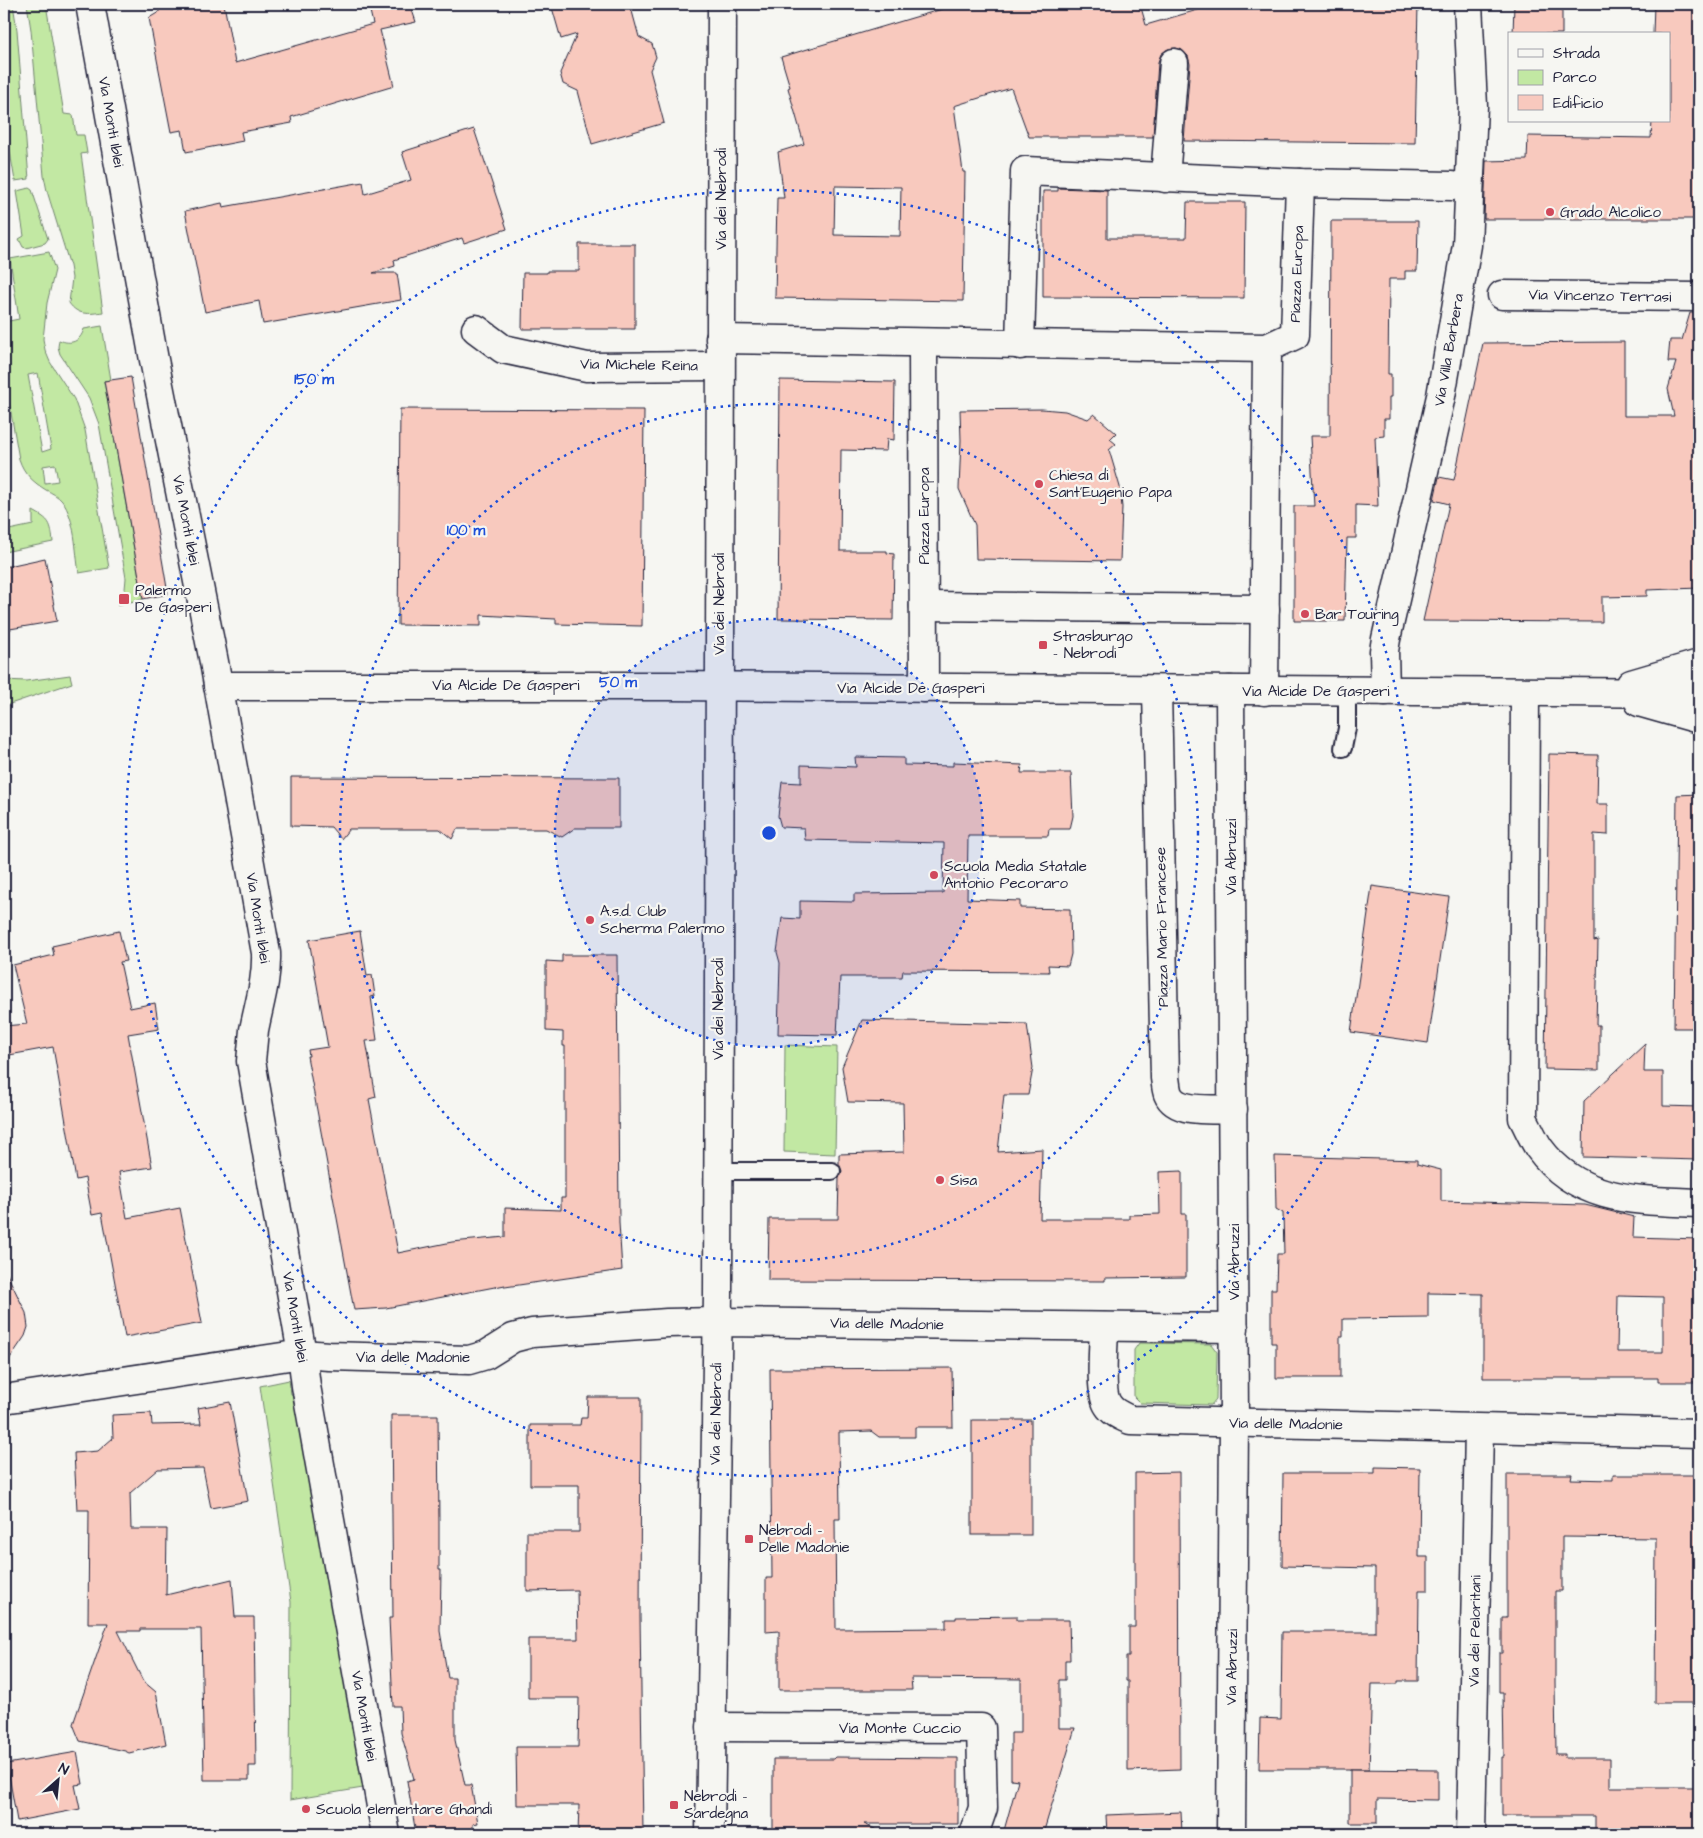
<svg xmlns="http://www.w3.org/2000/svg" width="1703" height="1838" viewBox="0 0 1703 1838" font-family="'Architects Daughter',sans-serif">
	<style>
		.green { fill: #c2e8a3; stroke: #72856f; fill-rule: evenodd }
		.building { fill: #f8c9be; stroke: #22223b; fill-rule: evenodd }
		.lines { fill: none; stroke-linecap: round; stroke-linejoin: round }
		.service-casing { stroke: #22223b; stroke-width: 20 }
		.minor-casing { stroke: #22223b; stroke-width: 31 }
		.service { stroke: #f6f6f2; stroke-width: 16 }
		.minor { stroke: #f6f6f2; stroke-width: 28 }
		.ring { fill: none; stroke: #1d4ed8; stroke-width: 2.5; stroke-dasharray: 2.5 5 }
		.poi-dot { fill: #d1495b; stroke: #f6f6f2; stroke-width: 2 }
		.labels { text-anchor: middle; dominant-baseline: central; stroke-width: 4.5; stroke-linejoin: round; paint-order: stroke }
		.street-label { font-size: 15px; fill: #22223b; stroke: #f6f6f2 }
		.poi-label { font-size: 15px; fill: #22223b; stroke: #f6f6f2; text-anchor: start }
		.centre { fill: #1d4ed8; stroke: #f6f6f2; stroke-width: 2.5 }
		.ring-label { font-size: 15px; text-anchor: middle; font-weight: bold; fill: #1d4ed8; stroke: #f6f6f2; stroke-width: 4.5; stroke-linejoin: round; paint-order: stroke }
	</style>
	<rect width="100%" height="100%" fill="#f6f6f2"/>
	<filter id="ink" filterUnits="userSpaceOnUse"><feTurbulence type="fractalNoise" baseFrequency=".02" numOctaves="2"/><feDisplacementMap in="SourceGraphic" scale="10" xChannelSelector="R" yChannelSelector="G"/><feConvolveMatrix kernelMatrix="1 2 1 2 8 2 1 2 1" color-interpolation-filters="sRGB"/></filter>
	<g filter="url(#ink)">
		<g class="green">
			<polygon points="4,4 13,4 17,30 29,179 15,181 4,117"/>
			<path d="M27 4H46L64 114 73 115 76 135H84L87 153 81 154 103 312C89 314 78 316 69 303L72 278 70 266 47 191 44 176 31 30Z"/>
			<polygon points="29,188 32,190 48,239 45,243 26,248 23,247 19,239 24,236 17,191"/>
			<path d="M49 252 55 270 47 303 43 339 45 350 50 362 74 399 85 430 109 568 79 573C75 550 76 520 62 501 58 496 52 493 46 490 33 482 24 474 19 459L4 373V322L19 319 10 259ZM38 373 51 449 42 452 28 375ZM55 464 58 481 45 483 43 466Z"/>
			<path d="M102 326 111 380 104 381 143 599 117 605 125 589 126 578 99 424 89 398 60 354 58 347 59 340C71 345 80 342 84 329Z"/>
			<path d="M33 511C50 520 51 523 53 542L4 552V531L33 525Z"/>
			<polygon points="70,675 72,683 4,706 4,680 26,681"/>
			<polygon points="785,1045 837,1047 835,1154 784,1152"/>
			<polygon points="1139,1343 1211,1344 1217,1352 1216,1399 1211,1405 1140,1403 1134,1397 1134,1350"/>
			<polygon points="289,1380 291,1394 297,1396 369,1787 290,1800 291,1602 260,1386"/>
		</g>
		<g class="building">
			<polygon points="158,4 224,4 235,63 373,24 370,11 391,4 410,4 416,22 380,30 394,86 291,117 292,123 241,132 243,141 186,152 182,130 171,132 149,18 159,12"/>
			<polygon points="551,4 630,4 639,37 652,44 656,57 650,70 664,123 592,144 578,91 563,84 560,73 577,34 561,39"/>
			<path d="M959 4H1140L1146 25 1218 4H1418L1415 143 1184 141 1190 64 1188 56 1182 50 1176 48 1168 49 1161 54 1158 62 1153 137H1029L1011 88 954 106 963 172H965L963 301 775 298 777 198H784L778 152 804 144 788 88 790 87 781 57ZM835 186 901 187 900 236 834 235Z"/>
			<polygon points="1514,4 1562,4 1562,34 1513,34"/>
			<polygon points="1654,4 1699,4 1699,219 1484,219 1486,161 1527,160 1528,136 1651,138 1652,121 1669,121 1669,34 1653,34"/>
			<polygon points="474,129 507,229 464,243 462,238 394,260 395,266 373,273 397,273 401,300 263,324 259,301 205,312 185,211 222,203 223,207 363,182 365,194 411,180 402,152"/>
			<polygon points="1058,188 1107,190 1107,238 1186,238 1187,202 1245,202 1244,298 1043,297 1043,191 1058,191"/>
			<polygon points="1331,221 1418,221 1417,271 1405,271 1405,279 1389,279 1388,374 1391,374 1391,397 1389,397 1389,419 1384,419 1384,436 1375,437 1378,506 1356,505 1356,538 1347,538 1345,621 1294,621 1294,506 1314,506 1310,436 1330,436"/>
			<polygon points="579,244 635,244 635,329 522,329 523,273 547,273 547,271 579,271"/>
			<polygon points="1690,313 1699,313 1699,588 1647,590 1647,596 1602,597 1602,622 1423,621 1449,504 1434,500 1439,477 1454,480 1483,343 1624,342 1624,416 1674,416 1668,389 1676,362 1668,362 1670,340 1682,340"/>
			<polygon points="131,377 168,594 143,599 104,381"/>
			<polygon points="780,380 895,382 894,440 887,439 886,451 841,450 840,551 887,551 887,553 894,554 893,620 778,619"/>
			<polygon points="400,409 644,410 642,626 556,624 556,619 481,615 481,626 398,625"/>
			<polygon points="1042,409 1065,411 1088,419 1094,414 1116,433 1110,439 1116,444 1109,450 1120,487 1122,507 1120,561 976,559 975,525 959,489 961,440 960,410"/>
			<polygon points="45,558 57,621 4,630 4,567"/>
			<polygon points="1549,754 1598,755 1597,804 1608,804 1608,835 1594,834 1594,941 1598,940 1596,1025 1599,1025 1599,1070 1545,1069"/>
			<polygon points="855,757 904,758 904,765 953,766 953,762 1022,765 1021,773 1071,773 1073,816 1070,829 1049,829 1048,836 968,836 967,899 1020,901 1020,908 1070,909 1071,954 1068,966 1048,965 1049,972 903,971 902,977 840,977 837,1035 778,1034 780,963 777,952 782,918 800,919 800,901 854,902 854,894 943,893 944,843 805,840 804,828 781,827 778,816 782,782 801,783 801,765 856,767"/>
			<polygon points="291,777 619,778 619,828 575,828 562,837 546,829 457,829 452,839 440,829 349,829 341,839 331,827 291,826"/>
			<polygon points="1699,794 1699,1028 1674,1028 1677,795"/>
			<polygon points="1372,886 1449,897 1428,1043 1351,1032"/>
			<polygon points="119,931 126,961 120,962 130,1008 155,1003 159,1029 128,1034 152,1167 119,1172 127,1218 180,1208 202,1323 125,1337 102,1213 92,1215 85,1178 76,1180 53,1047 4,1056 4,1026 27,1024 13,965 54,955 52,946"/>
			<polygon points="360,931 367,976 372,975 375,996 371,997 377,1040 366,1041 376,1097 369,1099 398,1253 452,1242 505,1237 505,1208 561,1210 561,1198 565,1198 565,1046 563,1046 563,1032 546,1031 546,961 562,962 562,955 617,955 619,1223 622,1270 505,1287 505,1285 386,1308 354,1310 307,1056 309,1056 308,1050 328,1047 309,940"/>
			<polygon points="862,1020 1027,1024 1033,1068 1028,1095 1004,1095 998,1152 1042,1149 1040,1219 1129,1219 1129,1215 1160,1214 1159,1172 1182,1171 1182,1214 1186,1214 1186,1277 1105,1278 1105,1281 768,1280 769,1219 838,1219 839,1178 842,1171 839,1164 839,1154 904,1152 903,1103 848,1102 842,1067"/>
			<polygon points="1645,1044 1644,1072 1663,1072 1663,1106 1699,1107 1699,1160 1583,1157 1584,1101"/>
			<path d="M1275 1156 1417 1160V1164L1441 1170V1201L1585 1205 1634 1217 1633 1237 1699 1239V1382H1658V1378H1483V1294L1428 1293V1318L1343 1319V1337H1340V1378H1276V1343H1271V1289H1276L1277 1254H1284L1283 1213 1276 1209ZM1618 1296 1663 1297V1352H1617Z"/>
			<polygon points="4,1268 26,1313 28,1327 25,1336 4,1367"/>
			<polygon points="952,1368 953,1427 915,1427 915,1437 879,1437 871,1431 839,1432 840,1519 835,1519 836,1629 946,1628 946,1619 956,1619 956,1617 1017,1616 1017,1620 1069,1620 1070,1660 1065,1660 1065,1680 1059,1680 1059,1728 1075,1728 1043,1834 1003,1834 1018,1780 1011,1779 1011,1733 1021,1733 1021,1679 911,1678 912,1690 779,1690 779,1631 766,1632 766,1578 772,1578 770,1369"/>
			<polygon points="588,1397 641,1397 640,1617 643,1834 578,1834 579,1805 517,1805 516,1747 578,1747 579,1698 528,1698 528,1639 578,1639 577,1590 527,1591 527,1532 579,1532 579,1485 530,1485 530,1425 580,1425 581,1418 587,1418"/>
			<polygon points="230,1402 248,1501 211,1508 203,1468 158,1469 130,1493 131,1529 167,1529 166,1595 232,1579 235,1617 254,1617 256,1766 249,1766 249,1780 204,1780 201,1629 140,1629 140,1631 118,1631 143,1681 156,1692 166,1744 129,1753 125,1751 80,1741 73,1724 108,1623 88,1623 89,1510 77,1510 74,1453 98,1451 113,1438 112,1415 151,1413 152,1425 201,1424 198,1408"/>
			<polygon points="391,1415 438,1415 439,1524 439,1570 441,1570 440,1631 448,1678 455,1678 455,1740 465,1785 471,1785 478,1823 473,1824 473,1834 416,1834 407,1781 414,1779 401,1733 400,1706 393,1706 389,1618 393,1618"/>
			<rect x="972" y="1420" width="59" height="115"/>
			<polygon points="1375,1467 1420,1468 1419,1557 1428,1557 1428,1590 1419,1590 1418,1681 1398,1681 1398,1684 1372,1684 1369,1769 1259,1769 1260,1718 1281,1719 1282,1632 1375,1632 1375,1568 1282,1566 1283,1473 1375,1473"/>
			<polygon points="1179,1472 1180,1769 1128,1771 1128,1681 1126,1681 1126,1657 1129,1657 1129,1627 1135,1627 1135,1473"/>
			<polygon points="1507,1474 1572,1474 1571,1479 1613,1480 1613,1475 1699,1475 1699,1703 1655,1703 1656,1538 1562,1537 1562,1591 1555,1591 1555,1683 1556,1754 1565,1754 1565,1758 1610,1758 1610,1787 1699,1787 1699,1834 1599,1834 1599,1832 1595,1832 1595,1816 1502,1816 1502,1757 1504,1757 1503,1692 1499,1692 1499,1653 1502,1653 1502,1618 1507,1618"/>
			<polygon points="77,1752 83,1784 75,1785 80,1809 17,1821 7,1764"/>
			<polygon points="836,1757 958,1758 958,1824 864,1824 886,1834 773,1834 773,1759 834,1759"/>
			<polygon points="1350,1769 1438,1770 1438,1800 1377,1799 1377,1823 1350,1823"/>
			<polygon points="1181,1812 1182,1834 1107,1834 1106,1815"/>
		</g>
		<g class="lines">
			<defs>
				<g id="service">
					<polyline points="1343,748 1347,728 1347,691"/>
					<polyline points="718,1171 832,1171"/>
				</g>
				<g id="minor">
					<path d="M90 4 154 360 214 662 266 953C267 980 259 1004 254 1030 253 1040 252 1051 251 1061L302 1354 306 1386 386 1834"/>
					<polyline points="1165,178 1174,63"/>
					<polyline points="1502,295 1699,297"/>
					<polyline points="476,329 503,349 587,367 720,366"/>
					<polyline points="720,339 1267,348 1295,335 1300,183"/>
					<polyline points="923,343 924,688"/>
					<polyline points="1020,345 1025,171 1300,183 1452,186"/>
					<polyline points="924,606 1265,609"/>
					<polyline points="1631,684 1699,664"/>
					<polyline points="218,686 667,686 1699,693"/>
					<path d="M1157 690 1165 1078C1166 1083 1166 1089 1168 1094 1176 1114 1216 1109 1233 1109"/>
					<polyline points="1230,690 1234,1422 1231,1834"/>
					<polyline points="1264,691 1267,348"/>
					<polyline points="1385,691 1384,651 1386,639 1441,396 1467,245 1473,106 1468,4"/>
					<path d="M1525 693 1523 1118C1528 1127 1533 1139 1539 1148 1579 1203 1639 1200 1699 1203"/>
					<polyline points="1639,702 1699,719"/>
					<path d="M1104 1327C1104 1343 1099 1393 1108 1405 1113 1413 1122 1416 1130 1420L1699 1433"/>
					<polyline points="4,1399 302,1354 329,1356 469,1360 486,1355 513,1338 532,1333 667,1323 717,1322 1234,1328"/>
					<polyline points="711,1727 981,1728 983,1808 974,1834"/>
					<polyline points="710,1834 718,1294 722,4"/>
					<polyline points="1471,1834 1479,1429"/>
				</g>
			</defs>
			<use href="#service" class="service-casing"/>
			<use href="#minor" class="minor-casing"/>
			<use href="#service" class="service"/>
			<use href="#minor" class="minor"/>
		</g>
	</g>
	<circle cx="769" cy="833" r="214" fill="#1d4ed8" fill-opacity=".12"/>
	<g class="ring">
		<circle cx="769" cy="833" r="214"/>
		<circle cx="769" cy="833" r="429"/>
		<circle cx="769" cy="833" r="643"/>
	</g>
	<g class="poi-dot">
		<circle cx="1550" cy="212" r="5"/>
		<circle cx="1039" cy="484" r="5"/>
		<rect x="118" y="593" width="12" height="12" rx="2.5"/>
		<circle cx="1305" cy="614" r="5"/>
		<rect x="1038" y="640" width="10" height="10" rx="2.5"/>
		<circle cx="934" cy="875" r="5"/>
		<circle cx="590" cy="920" r="5"/>
		<circle cx="940" cy="1180" r="5"/>
		<rect x="744" y="1534" width="10" height="10" rx="2.5"/>
		<rect x="669" y="1800" width="10" height="10" rx="2.5"/>
		<circle cx="306" cy="1809" r="5"/>
	</g>
	<g class="labels">
		<g class="street-label">
			<text transform="translate(111 122) rotate(80)">Via Monti Iblei</text>
			<text transform="translate(721 199) rotate(-90)">Via dei Nebrodi</text>
			<text transform="translate(1297 274) rotate(-88)">Piazza Europa</text>
			<text transform="translate(1600 296) rotate(1)">Via Vincenzo Terrasi</text>
			<text transform="translate(1449 350) rotate(-80)">Via Villa Barbera</text>
			<text transform="translate(639 365) rotate(1)">Via Michele Reina</text>
			<text transform="translate(924 516) rotate(-90)">Piazza Europa</text>
			<text transform="translate(186 520) rotate(79)">Via Monti Iblei</text>
			<text transform="translate(719 604) rotate(-90)">Via dei Nebrodi</text>
			<text x="506" y="685">Via Alcide De Gasperi</text>
			<text x="911" y="688">Via Alcide De Gasperi</text>
			<text x="1316" y="691">Via Alcide De Gasperi</text>
			<text transform="translate(1231 857) rotate(-90)">Via Abruzzi</text>
			<text transform="translate(258 918) rotate(81)">Via Monti Iblei</text>
			<text transform="translate(1162 927) rotate(-91)">Piazza Mario Francese</text>
			<text transform="translate(718 1009) rotate(-90)">Via dei Nebrodi</text>
			<text transform="translate(1234 1262) rotate(-90)">Via Abruzzi</text>
			<text transform="translate(295 1317) rotate(80)">Via Monti Iblei</text>
			<text transform="translate(887 1324) rotate(1)">Via delle Madonie</text>
			<text x="413" y="1357">Via delle Madonie</text>
			<text transform="translate(716 1414) rotate(-89)">Via dei Nebrodi</text>
			<text transform="translate(1286 1424) rotate(1)">Via delle Madonie</text>
			<text transform="translate(1475 1631) rotate(-89)">Via dei Peloritani</text>
			<text transform="translate(1232 1667) rotate(-89)">Via Abruzzi</text>
			<text transform="translate(364 1716) rotate(80)">Via Monti Iblei</text>
			<text x="900" y="1728">Via Monte Cuccio</text>
		</g>
		<g class="poi-label">
			<text x="1560" y="212">Grado Alcolico</text>
			<text x="1049" y="475">Chiesa di<tspan x="1049" dy="17">Sant'Eugenio Papa</tspan></text>
			<text x="135" y="590">Palermo<tspan x="135" dy="17">De Gasperi</tspan></text>
			<text x="1315" y="614">Bar Touring</text>
			<text x="1053" y="636">Strasburgo<tspan x="1053" dy="17">- Nebrodi</tspan></text>
			<text x="944" y="866">Scuola Media Statale<tspan x="944" dy="17">Antonio Pecoraro</tspan></text>
			<text x="600" y="911">A.s.d. Club<tspan x="600" dy="17">Scherma Palermo</tspan></text>
			<text x="950" y="1180">Sisa</text>
			<text x="759" y="1530">Nebrodi -<tspan x="759" dy="17">Delle Madonie</tspan></text>
			<text x="684" y="1796">Nebrodi -<tspan x="684" dy="17">Sardegna</tspan></text>
			<text x="316" y="1809">Scuola elementare Ghandi</text>
		</g>
	</g>
	<circle cx="769" cy="833" r="8" class="centre"/>
	<g class="ring-label">
		<text x="314" y="384">150 m</text>
		<text x="466" y="535">100 m</text>
		<text x="618" y="687">50 m</text>
	</g>
	<rect width="1703" height="1838" fill="none" stroke="#f6f6f2" stroke-width="20"/>
	<rect x="10" y="10" width="1683" height="1818" fill="none" stroke="#22223b" stroke-width="2" filter="url(#ink)"/>
	<rect x="1508" y="32" width="162" height="90" fill="#f6f6f2" stroke="#a1a1a9"/>
	<rect x="1518" y="49" width="25" height="8" fill="#f6f6f2" stroke="#a1a1a9"/>
	<text x="1553" y="58" font-size="15" fill="#22223b">Strada</text>
	<rect x="1518" y="70" width="25" height="15" fill="#c2e8a3" stroke="#a1a1a9"/>
	<text x="1553" y="82" font-size="15" fill="#22223b">Parco</text>
	<rect x="1518" y="95" width="25" height="15" fill="#f8c9be" stroke="#a1a1a9"/>
	<text x="1553" y="108" font-size="15" fill="#22223b">Edificio</text>
	<g transform="translate(58 1780) rotate(27)" stroke="#f6f6f2" stroke-width="4" paint-order="stroke">
	<path d="M0-4L9 19L0 12L-9 19Z" fill="#22223b"/>
	<text y="-8" font-size="14" font-weight="bold" text-anchor="middle" fill="#22223b">N</text>
	</g>
</svg>
